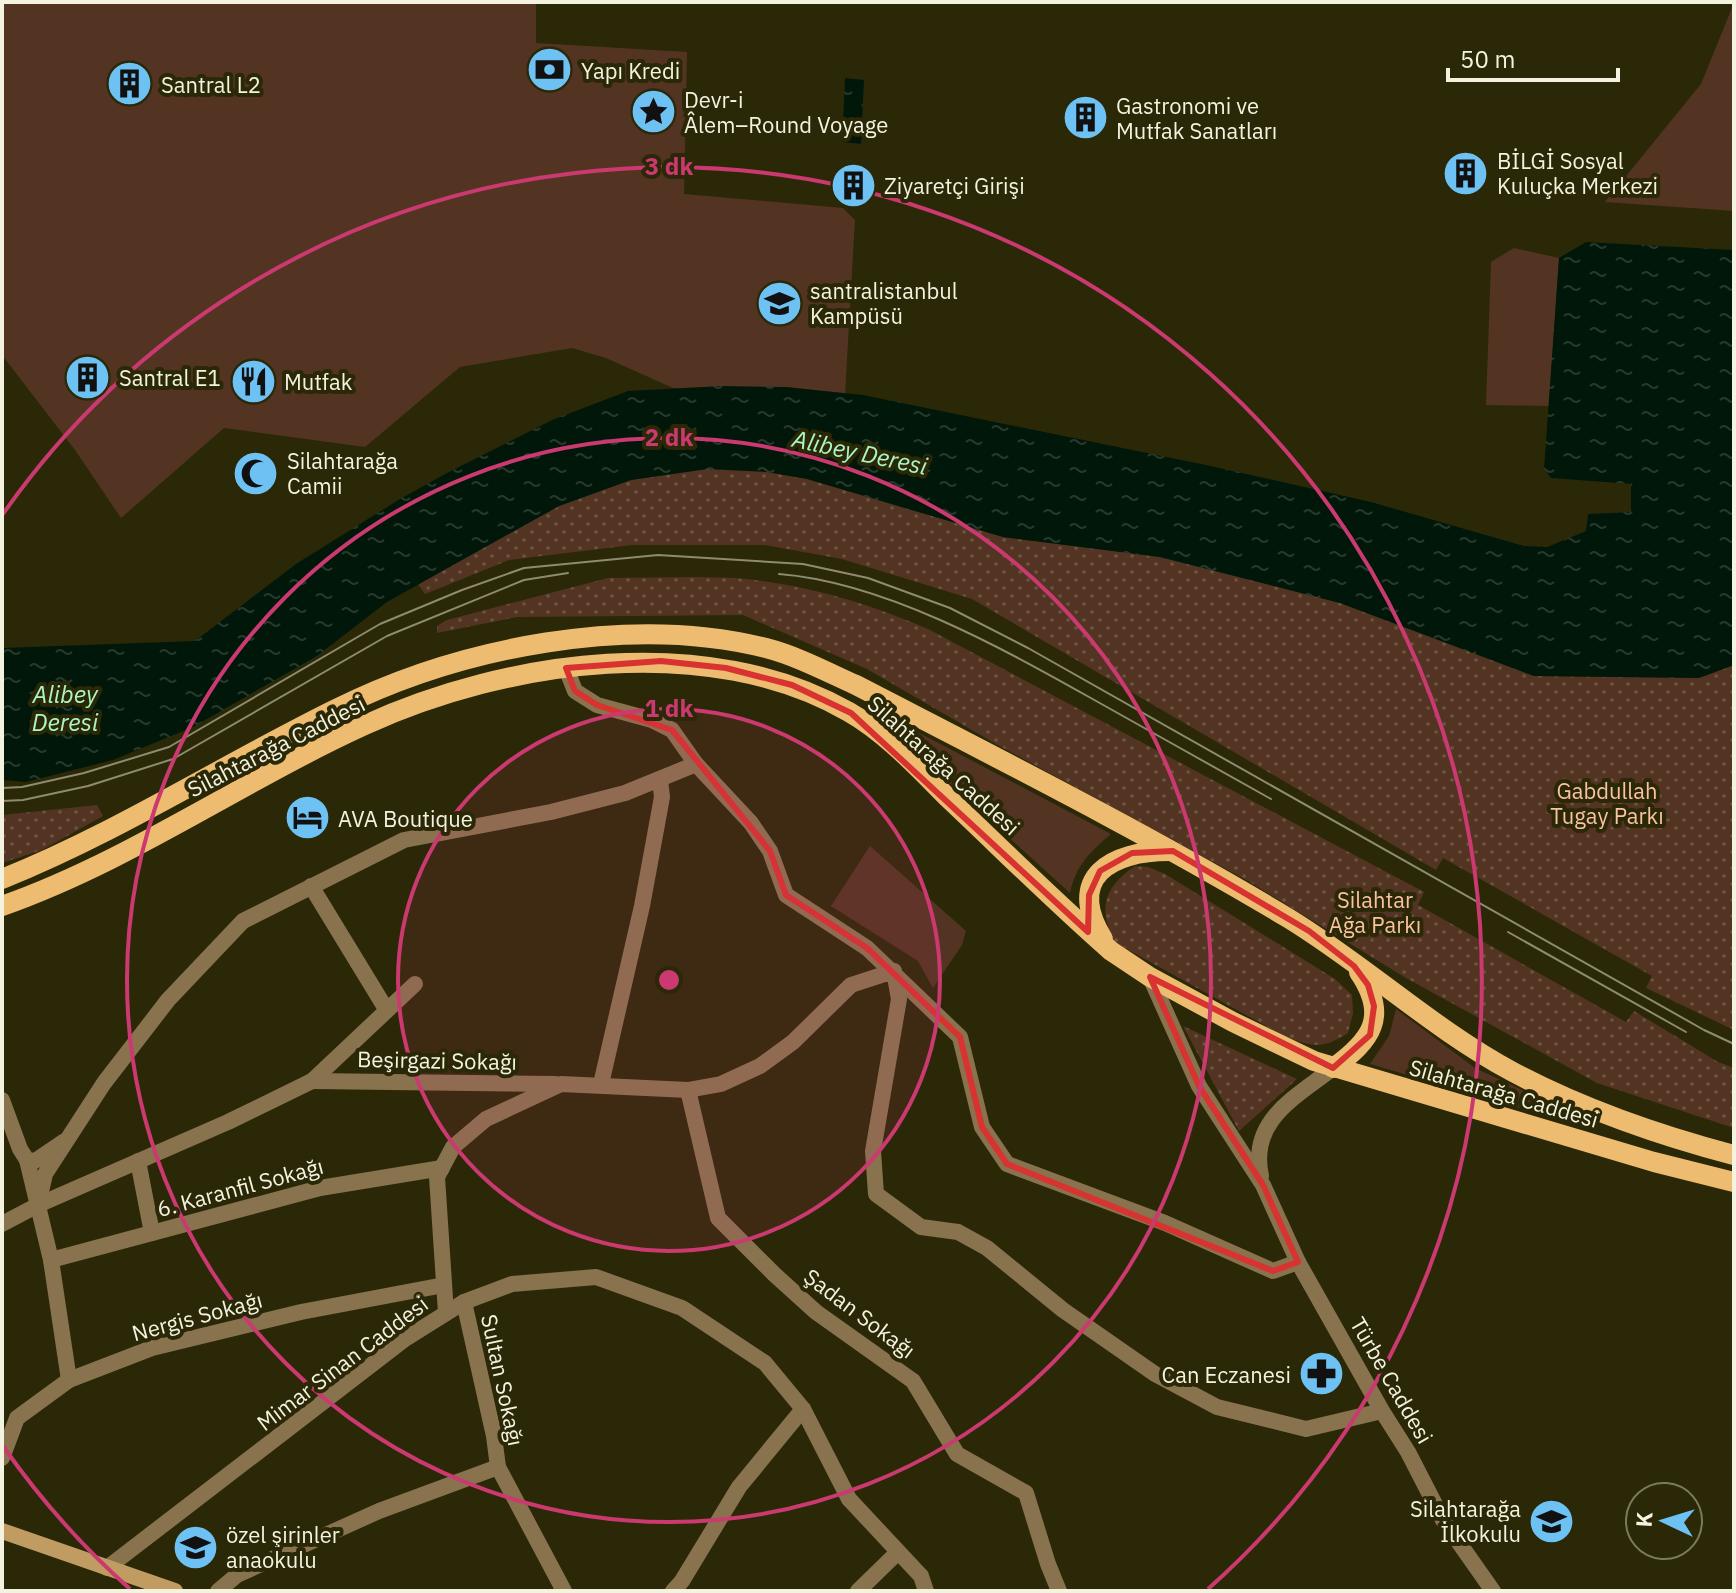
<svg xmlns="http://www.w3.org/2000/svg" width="1736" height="1593" viewBox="0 0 1736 1593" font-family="'IBM Plex Sans',sans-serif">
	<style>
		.green { fill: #533422 }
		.park { fill: url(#park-dots) }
		.water { fill: url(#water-ripples) }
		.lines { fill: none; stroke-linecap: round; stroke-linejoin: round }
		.minor { stroke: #89724e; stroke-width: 16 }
		.secondary { stroke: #c19c62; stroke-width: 16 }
		.primary { stroke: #edbc70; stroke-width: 20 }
		.tram { stroke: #8d8b70; stroke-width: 2 }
		.marked { fill: none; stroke: #d83231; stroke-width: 6; stroke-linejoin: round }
		.ring { fill: none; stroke: #ca396f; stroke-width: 4 }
		.labels { text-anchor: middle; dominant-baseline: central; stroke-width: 8; stroke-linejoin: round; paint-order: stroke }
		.poi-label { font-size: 22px; fill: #f4f3e0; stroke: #2b2807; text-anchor: start }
		.street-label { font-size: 22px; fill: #f4f3e0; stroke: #2b2807 }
		.park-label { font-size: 22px; fill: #fbc2a2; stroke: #2b2807 }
		.water-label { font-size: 24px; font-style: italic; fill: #aaf6c7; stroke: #2b2807 }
		.centre { fill: #ca396f; stroke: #2b2807; stroke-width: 4 }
		.ring-label { font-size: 24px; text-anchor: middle; font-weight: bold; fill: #ca396f; stroke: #2b2807; stroke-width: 8; stroke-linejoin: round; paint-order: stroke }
	</style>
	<defs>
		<pattern id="park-dots" width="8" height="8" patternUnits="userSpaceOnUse" patternTransform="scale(2)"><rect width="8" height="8" fill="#533422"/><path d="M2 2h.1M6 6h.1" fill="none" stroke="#6c5242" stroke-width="1.8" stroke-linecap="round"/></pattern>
		<pattern id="water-ripples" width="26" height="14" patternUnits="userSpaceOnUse" patternTransform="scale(2)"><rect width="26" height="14" fill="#01170a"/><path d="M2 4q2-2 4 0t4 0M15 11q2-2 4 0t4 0" fill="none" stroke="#27392d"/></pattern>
	</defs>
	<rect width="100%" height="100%" fill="#2b2807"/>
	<g class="green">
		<polygon points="2,2 536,2 536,43 687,52 684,194 843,208 855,220 845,394 786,387 673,388 606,358 572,348 460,367 365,447 224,428 121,518 75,450 2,355"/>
		<polygon points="1734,3 1734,211 1605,202 1701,84"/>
		<polygon points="1514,248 1559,258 1549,406 1486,405 1491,262"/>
		<path d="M876 710 1111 834C1090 852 1076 865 1070 893L874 715Z"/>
		<polygon points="870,846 966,931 962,945 933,988 918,961 831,906"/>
		<polygon points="1396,1009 1475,1068 1567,1111 1564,1121 1370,1064 1389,1036"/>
	</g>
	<g class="park">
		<polygon points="707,469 767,472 807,479 1003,537 1160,557 1340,603 1534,676 1699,678 1734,665 1734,1030 1646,988 1652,976 1443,858 1436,870 972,599 842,559 765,545 632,545 509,560 425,594 418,584 559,506 631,480"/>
		<path d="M698 577C716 578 736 577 754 580 814 587 873 605 928 629L1424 892 1418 905 1626 1022 1634 1011 1718 1062 1734 1068V1128L1597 1083 1406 978 1248 881 996 744 867 669 743 615 517 617 437 633V626L447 620 608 578Z"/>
		<polygon points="97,805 103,816 42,850 2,863 2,815"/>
		<path d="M1135 866 1148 867 1165 874 1335 979 1352 995 1353 1013 1348 1033C1321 1050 1313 1047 1284 1036L1114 942C1098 908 1104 887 1135 866Z"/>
		<polygon points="1183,1026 1297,1079 1239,1131"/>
	</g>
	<g class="water">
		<polygon points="845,78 864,80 861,144 842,142"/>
		<polygon points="1586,242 1734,250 1734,665 1699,678 1534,676 1340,603 1160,557 1003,537 807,479 767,472 707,469 631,480 559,506 387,602 317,656 193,727 113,760 26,782 2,780 2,648 195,641 296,564 400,499 447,473 552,420 628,391 722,386 786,387 863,395 1206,465 1371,502 1524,546 1547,547 1586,531 1588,514 1631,512 1631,484 1551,478 1544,469 1559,258"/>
	</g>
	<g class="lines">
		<g class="minor">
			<polyline points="566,668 575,691 597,705 652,720 672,730 696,764 751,823 770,851 786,895 867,948 960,1037 982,1127 1007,1164 1165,1223 1273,1271 1298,1262"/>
			<polyline points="311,886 386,1009"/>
			<polyline points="1150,977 1199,1086 1263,1185 1298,1262 1382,1411 1408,1452 1443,1520 1493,1591"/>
			<polyline points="312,1081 555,1084"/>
			<polyline points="601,1084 642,906 662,797 660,780"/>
			<polyline points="688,1090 718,1218 774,1274 816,1312 913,1381 957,1454 1026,1493 1048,1564 1059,1591"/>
			<polyline points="2,1100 20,1149 27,1160 35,1161 63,1142"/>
			<polyline points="27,1160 51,1260 69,1380"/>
			<polyline points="138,1161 152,1233"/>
			<path d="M1261 1176C1249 1120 1295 1098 1333 1068"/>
			<polyline points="38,1205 45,1174 104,1083 168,1000 243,921 404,840 551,812 625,793 696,764"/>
			<polyline points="2,1224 38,1205 228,1122 312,1081 415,984"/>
			<polyline points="51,1260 320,1188 442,1168"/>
			<polyline points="464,1302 494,1436 498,1467"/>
			<polyline points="446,1313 437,1177 453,1147 486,1119 561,1084 688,1090 721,1084 760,1066 793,1042 851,985 894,971 899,999 873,1151 876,1194 921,1227 958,1232 987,1248 1063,1310 1155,1374 1217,1407 1306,1429 1382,1411"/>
			<polyline points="2,1458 17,1418 69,1380 152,1348 301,1312 444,1285"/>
			<polyline points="107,1568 405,1339 464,1302 512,1284 596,1277 682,1308 765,1363 803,1409 849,1499 921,1576 926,1591"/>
			<polyline points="218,1591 237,1575 379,1511 498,1467 564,1591"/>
			<polyline points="673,1591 682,1581 739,1487 803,1409"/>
			<polyline points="858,1591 897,1553"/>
		</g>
		<polyline class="secondary" points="2,1531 175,1591"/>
		<g class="primary">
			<path d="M2 879C119 832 224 764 336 709 460 647 630 614 766 648 797 656 827 672 856 685 1001 760 1148 834 1288 918 1365 965 1433 1029 1513 1072 1583 1109 1658 1135 1734 1155"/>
			<path d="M2 906C130 861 242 781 365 725 507 660 708 631 849 712 886 733 919 769 949 799 1003 850 1055 902 1111 951L1150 977 1233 1022 1314 1061 1654 1162 1734 1182"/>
			<path d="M1103 939C1065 877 1111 851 1169 851"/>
			<path d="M1333 1068C1372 1040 1389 1016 1359 972"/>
		</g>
		<g class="tram">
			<path d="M779 574C883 582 1000 647 1089 697 1150 731 1210 765 1271 799"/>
			<polyline points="2,788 22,787 84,773 169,747 380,624 462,590 524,568 658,555 803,564 868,578 950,608 1028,648 1704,1030 1734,1044"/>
			<polyline points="2,801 23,800 88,786 173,759 387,636 524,580 568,573"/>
			<polyline points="1508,932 1686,1032"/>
		</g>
	</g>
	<path class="marked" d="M661 661 726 668 792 685 851 713 1088 932 1089 895 1100 871 1132 853 1173 851 1309 931 1354 966 1368 985 1374 1006 1370 1035 1333 1068 1150 977 1199 1086 1263 1185 1298 1262 1273 1271 1007 1164 982 1127 960 1037 867 948 786 895 770 851 672 730 597 705 575 691 566 668Z"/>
	<circle cx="669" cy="980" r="271" fill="#ca396f" fill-opacity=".12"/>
	<g class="ring">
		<circle cx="669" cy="980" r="271"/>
		<circle cx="669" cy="980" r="542"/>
		<path d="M130 1589A813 813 0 0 1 3 1446M3 514A813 813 0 1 1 1208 1589"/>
	</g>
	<defs>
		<symbol id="bank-disc" viewBox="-11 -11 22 22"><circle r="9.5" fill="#6ec2f3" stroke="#2b2807"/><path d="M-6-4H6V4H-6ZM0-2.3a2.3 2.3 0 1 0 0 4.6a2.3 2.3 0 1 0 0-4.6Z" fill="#111"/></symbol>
		<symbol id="building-disc" viewBox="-11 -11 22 22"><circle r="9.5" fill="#6ec2f3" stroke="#2b2807"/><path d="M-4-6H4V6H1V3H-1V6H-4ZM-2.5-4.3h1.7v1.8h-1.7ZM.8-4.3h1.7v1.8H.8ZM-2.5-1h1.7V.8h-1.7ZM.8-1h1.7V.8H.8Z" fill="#111"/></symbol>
		<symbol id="sight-disc" viewBox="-11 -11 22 22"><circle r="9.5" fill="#6ec2f3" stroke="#2b2807"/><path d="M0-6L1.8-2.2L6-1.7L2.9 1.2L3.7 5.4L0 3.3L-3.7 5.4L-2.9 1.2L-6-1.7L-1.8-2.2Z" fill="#111"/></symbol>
		<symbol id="university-disc" viewBox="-11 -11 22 22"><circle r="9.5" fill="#6ec2f3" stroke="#2b2807"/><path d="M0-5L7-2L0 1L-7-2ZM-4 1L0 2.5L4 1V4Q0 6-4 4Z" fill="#111"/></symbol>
		<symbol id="restaurant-disc" viewBox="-11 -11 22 22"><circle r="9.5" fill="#6ec2f3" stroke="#2b2807"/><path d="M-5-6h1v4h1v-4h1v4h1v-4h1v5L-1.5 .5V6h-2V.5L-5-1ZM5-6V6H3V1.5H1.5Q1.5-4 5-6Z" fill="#111"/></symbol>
		<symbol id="mosque-disc" viewBox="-11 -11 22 22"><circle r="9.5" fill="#6ec2f3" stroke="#2b2807"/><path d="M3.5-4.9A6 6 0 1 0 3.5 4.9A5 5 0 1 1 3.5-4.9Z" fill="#111"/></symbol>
		<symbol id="hotel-disc" viewBox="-11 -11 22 22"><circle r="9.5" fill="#6ec2f3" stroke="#2b2807"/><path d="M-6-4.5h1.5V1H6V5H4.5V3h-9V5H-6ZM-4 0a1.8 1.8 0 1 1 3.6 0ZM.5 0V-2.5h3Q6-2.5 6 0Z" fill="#111"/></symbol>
		<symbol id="pharmacy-disc" viewBox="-11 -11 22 22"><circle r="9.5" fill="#6ec2f3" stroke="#2b2807"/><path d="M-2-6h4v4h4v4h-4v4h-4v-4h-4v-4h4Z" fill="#111"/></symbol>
		<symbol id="school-disc" viewBox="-11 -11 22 22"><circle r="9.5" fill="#6ec2f3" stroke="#2b2807"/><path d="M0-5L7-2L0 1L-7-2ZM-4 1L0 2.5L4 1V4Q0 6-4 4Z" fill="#111"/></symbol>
	</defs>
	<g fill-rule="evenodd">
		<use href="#bank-disc" x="524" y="44" width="51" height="51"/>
		<use href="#building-disc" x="104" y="58" width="51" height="51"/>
		<use href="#sight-disc" x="628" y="86" width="51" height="51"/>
		<use href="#building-disc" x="1060" y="92" width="51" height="51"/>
		<use href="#building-disc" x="1440" y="148" width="51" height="51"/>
		<use href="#building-disc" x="828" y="160" width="51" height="51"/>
		<use href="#university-disc" x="754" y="278" width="51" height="51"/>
		<use href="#building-disc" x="62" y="352" width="51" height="51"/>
		<use href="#restaurant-disc" x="228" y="356" width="51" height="51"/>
		<use href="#mosque-disc" x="230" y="448" width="51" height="51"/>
		<use href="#hotel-disc" x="282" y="792" width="51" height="51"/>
		<use href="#pharmacy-disc" x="1296" y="1348" width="51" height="51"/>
		<use href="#school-disc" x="1526" y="1496" width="51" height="51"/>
		<use href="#school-disc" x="170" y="1522" width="51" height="51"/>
	</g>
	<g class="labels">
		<g class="poi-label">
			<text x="581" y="70">Yapı Kredi</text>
			<text x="161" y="84">Santral L2</text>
			<text x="684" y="99">Devr-i<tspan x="684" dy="25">Âlem–Round Voyage</tspan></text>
			<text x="1116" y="105">Gastronomi ve<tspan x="1116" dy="25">Mutfak Sanatları</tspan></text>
			<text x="1497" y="160">BİLGİ Sosyal<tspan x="1497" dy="25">Kuluçka Merkezi</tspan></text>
			<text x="884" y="185">Ziyaretçi Girişi</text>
			<text x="810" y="290">santralistanbul<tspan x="810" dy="25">Kampüsü</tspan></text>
			<text x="119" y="377">Santral E1</text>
			<text x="284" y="381">Mutfak</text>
			<text x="287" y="460">Silahtarağa<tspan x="287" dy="25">Camii</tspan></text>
			<text x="338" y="818">AVA Boutique</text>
			<text x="1291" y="1374" text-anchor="end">Can Eczanesi</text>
			<text x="1521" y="1508" text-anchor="end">Silahtarağa<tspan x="1521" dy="25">İlkokulu</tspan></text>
			<text x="226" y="1534">özel şirinler<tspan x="226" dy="25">anaokulu</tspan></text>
		</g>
		<g class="street-label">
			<text transform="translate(276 746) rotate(-27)">Silahtarağa Caddesi</text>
			<text transform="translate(944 765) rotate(42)">Silahtarağa Caddesi</text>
			<text transform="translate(437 1060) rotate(1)">Beşirgazi Sokağı</text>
			<text transform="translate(1504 1093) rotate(16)">Silahtarağa Caddesi</text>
			<text transform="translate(240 1187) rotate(-15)">6. Karanfil Sokağı</text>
			<text transform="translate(860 1313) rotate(37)">Şadan Sokağı</text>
			<text transform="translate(197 1316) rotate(-15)">Nergis Sokağı</text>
			<text transform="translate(342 1363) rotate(-37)">Mimar Sinan Caddesi</text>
			<text transform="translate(503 1380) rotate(78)">Sultan Sokağı</text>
			<text transform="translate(1392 1380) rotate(60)">Türbe Caddesi</text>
		</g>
		<g class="park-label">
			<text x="1607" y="790">Gabdullah<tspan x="1607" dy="25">Tugay Parkı</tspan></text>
			<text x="1375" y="899">Silahtar<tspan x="1375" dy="25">Ağa Parkı</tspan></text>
		</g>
		<g class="water-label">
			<text transform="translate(860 452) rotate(12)">Alibey Deresi</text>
			<text x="65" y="694">Alibey<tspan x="65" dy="28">Deresi</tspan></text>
		</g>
	</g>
	<circle cx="669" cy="980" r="12" class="centre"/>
	<g class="ring-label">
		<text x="669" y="175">3 dk</text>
		<text x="669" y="446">2 dk</text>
		<text x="669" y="717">1 dk</text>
	</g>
	<rect width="1736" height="1593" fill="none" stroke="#f4f3e0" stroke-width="8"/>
	<g transform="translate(1664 1521) rotate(274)"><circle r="38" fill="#2b2807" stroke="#7b795e" stroke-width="2"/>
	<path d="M0-6L14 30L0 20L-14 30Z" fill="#6ec2f3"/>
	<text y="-12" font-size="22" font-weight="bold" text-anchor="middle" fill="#f4f3e0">K</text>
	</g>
	<path d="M1448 68v12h170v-12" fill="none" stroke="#f4f3e0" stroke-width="4"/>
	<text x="1460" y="68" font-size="24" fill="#f4f3e0" stroke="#2b2807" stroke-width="6" paint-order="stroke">50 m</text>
</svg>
